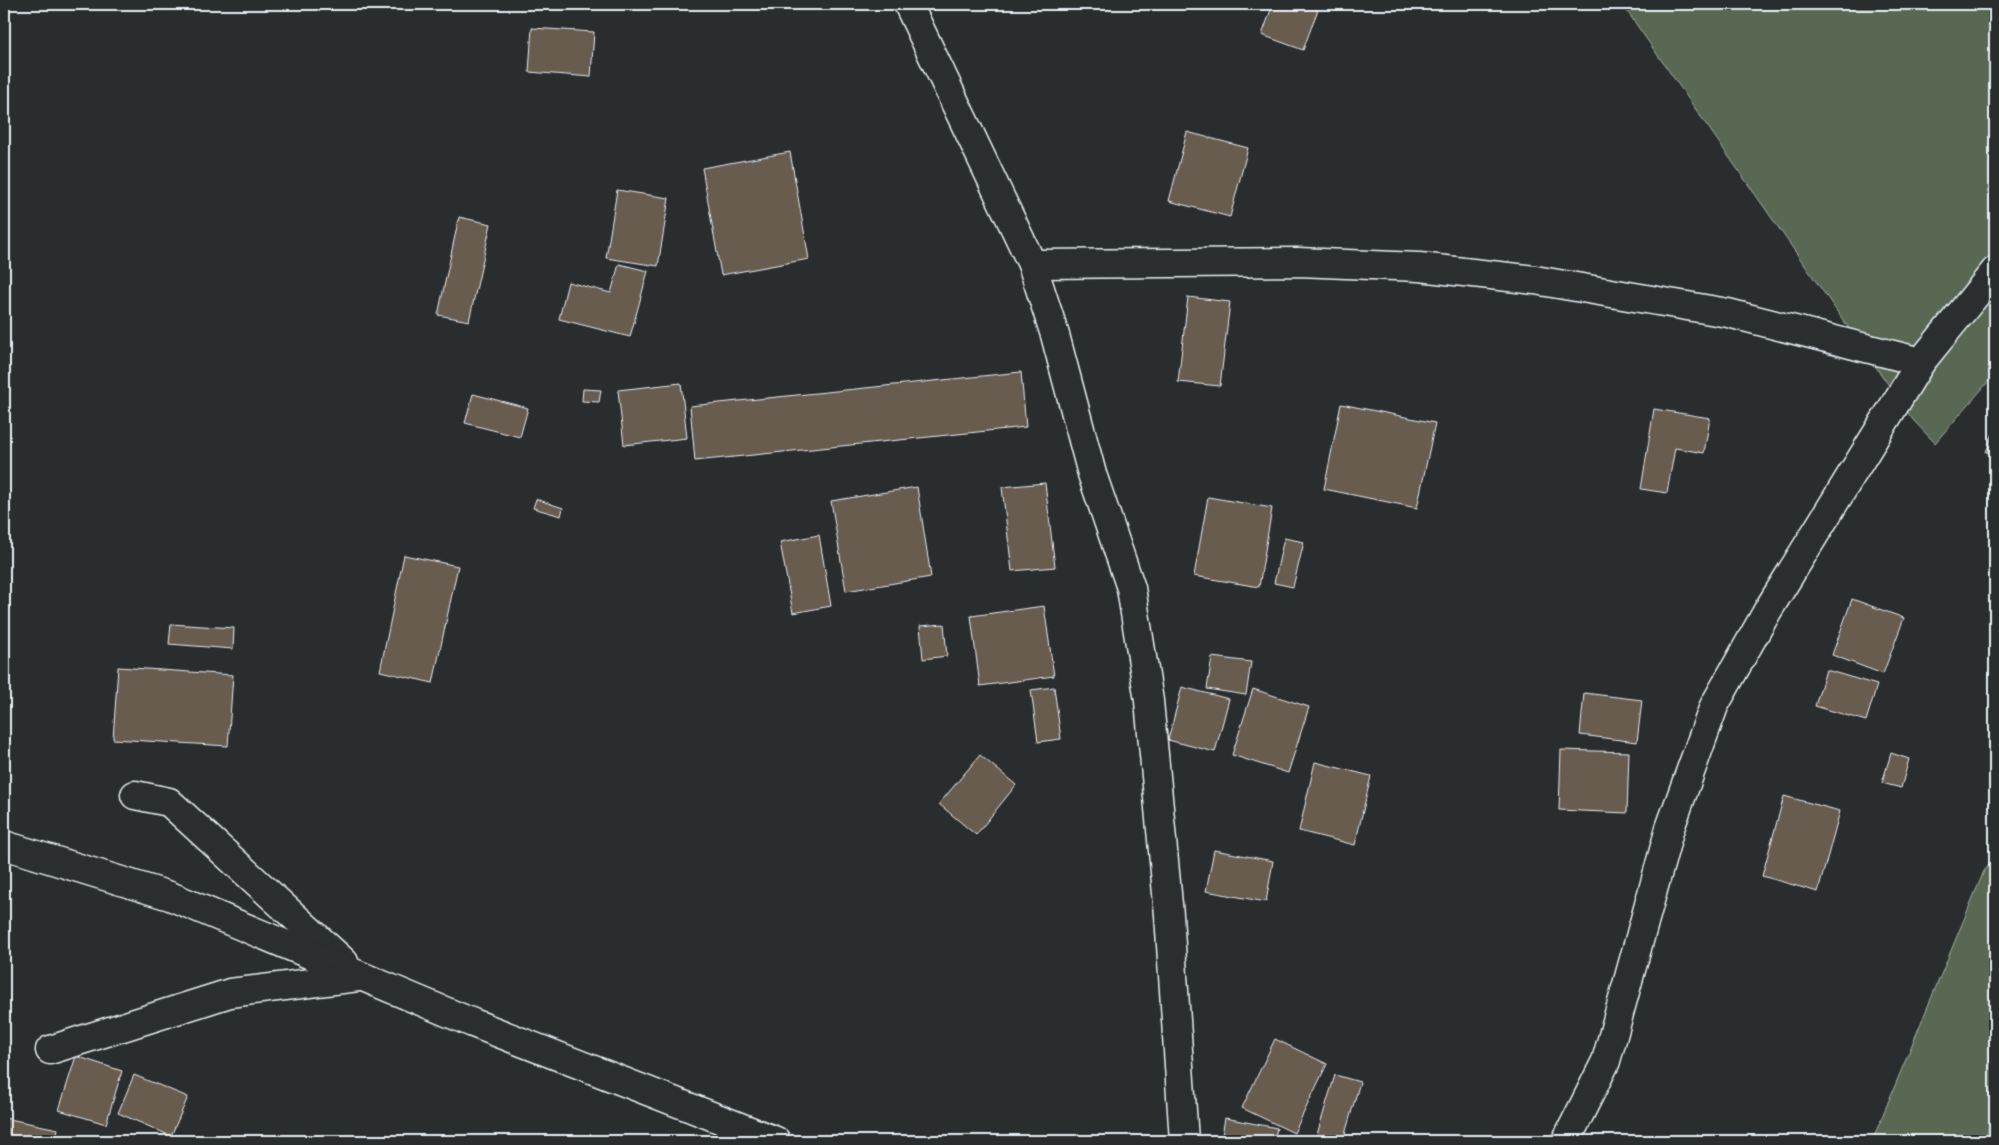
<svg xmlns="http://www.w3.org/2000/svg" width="1999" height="1145" viewBox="0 0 1999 1145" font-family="'Patrick Hand',sans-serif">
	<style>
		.green { fill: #586852; stroke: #a0aca5 }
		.building { fill: #685b4f; stroke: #e8f1f8 }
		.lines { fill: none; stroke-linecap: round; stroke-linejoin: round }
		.minor-casing { stroke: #e8f1f8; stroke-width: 31 }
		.minor { stroke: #2a2d2e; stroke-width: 28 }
	</style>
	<rect width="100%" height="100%" fill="#2a2d2e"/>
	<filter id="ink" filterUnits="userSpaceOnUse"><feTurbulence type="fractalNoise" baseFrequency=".02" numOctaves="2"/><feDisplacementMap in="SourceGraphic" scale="10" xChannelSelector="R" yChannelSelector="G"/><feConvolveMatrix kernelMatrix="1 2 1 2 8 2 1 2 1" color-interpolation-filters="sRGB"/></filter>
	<g filter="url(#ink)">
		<g class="green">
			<polygon points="1622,4 1995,4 1995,374 1935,443 1913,420"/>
			<polygon points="1995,858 1995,1102 1985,1141 1872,1141 1984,871"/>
		</g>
		<g class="building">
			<polygon points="1273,4 1320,4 1303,50 1262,35"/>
			<polygon points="532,28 594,32 591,77 529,72"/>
			<polygon points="1187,132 1248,148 1230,217 1169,201"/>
			<polygon points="790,152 809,259 721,275 702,168"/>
			<polygon points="617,190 669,198 658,266 606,258"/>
			<polygon points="459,217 491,224 469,321 438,315"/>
			<polygon points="619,264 648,271 630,337 559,319 568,282 611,293"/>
			<polygon points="1188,297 1230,302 1220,386 1178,382"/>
			<polygon points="1021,372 1026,427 695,461 690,406"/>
			<polygon points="681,383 687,438 624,445 618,390"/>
			<polygon points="583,389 601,390 599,402 582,401"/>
			<polygon points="473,394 528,408 520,437 465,423"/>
			<polygon points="1341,404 1435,423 1417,508 1324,489"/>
			<polygon points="1654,409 1710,418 1704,453 1675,448 1667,493 1641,489"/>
			<polygon points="1995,428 1995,455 1986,452"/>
			<polygon points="1045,483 1055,567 1012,571 1002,487"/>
			<polygon points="917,487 931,577 846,591 831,501"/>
			<polygon points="1208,497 1272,508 1259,587 1194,576"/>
			<polygon points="536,499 563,508 561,516 533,508"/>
			<polygon points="819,535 831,606 793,613 780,542"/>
			<polygon points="1284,538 1304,542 1293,587 1274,583"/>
			<polygon points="404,555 458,566 433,683 380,671"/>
			<polygon points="1852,599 1904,618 1883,674 1832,655"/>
			<polygon points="1044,606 1054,676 980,686 971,616"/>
			<polygon points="171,624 234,628 233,649 169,644"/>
			<polygon points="944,624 947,656 923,659 920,626"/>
			<polygon points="1212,657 1251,662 1246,695 1207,689"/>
			<polygon points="118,667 233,675 228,746 113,739"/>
			<polygon points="1826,670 1877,685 1866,721 1815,706"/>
			<polygon points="1054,687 1061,739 1038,742 1031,690"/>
			<polygon points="1182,687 1229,699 1215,752 1168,740"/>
			<polygon points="1253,689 1309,707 1288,773 1232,755"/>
			<polygon points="1584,693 1642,700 1637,742 1580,735"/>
			<polygon points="1561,750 1629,752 1627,813 1559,810"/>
			<polygon points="1891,753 1909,759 1901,788 1882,783"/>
			<polygon points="980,755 1016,785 976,835 939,804"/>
			<polygon points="1315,762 1371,776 1355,845 1299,831"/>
			<polygon points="1784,796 1840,811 1818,892 1762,876"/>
			<polygon points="1214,850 1273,861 1266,902 1206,891"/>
			<polygon points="1275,1039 1327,1064 1294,1133 1242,1108"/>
			<polygon points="76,1056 122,1071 106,1124 59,1110"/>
			<polygon points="134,1075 188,1097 171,1136 118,1113"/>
			<polygon points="1335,1075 1360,1082 1343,1141 1315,1141"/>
			<polygon points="4,1118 58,1129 55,1141 4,1141"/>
			<polygon points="1225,1118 1277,1128 1274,1141 1221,1141"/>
		</g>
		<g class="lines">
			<defs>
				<g id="minor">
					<polyline points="908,4 1032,264 1055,335 1092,474 1131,588 1149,701 1169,915 1184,1141"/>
					<polyline points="1032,264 1298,262 1419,267 1535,280 1728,313 1921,362"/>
					<polyline points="135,795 169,802 344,962"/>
					<polyline points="4,845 170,896 473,1023 776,1141"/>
					<polyline points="50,1050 230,993 358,977"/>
					<polyline points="1566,1141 1606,1061 1670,828 1714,706 1768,610 1921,362 1995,271"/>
				</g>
			</defs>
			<use href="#minor" class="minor-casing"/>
			<use href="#minor" class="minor"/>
		</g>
	</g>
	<rect width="1999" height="1145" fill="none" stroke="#2a2d2e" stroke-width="20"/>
	<rect x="10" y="10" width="1979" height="1125" fill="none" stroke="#e8f1f8" stroke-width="2" filter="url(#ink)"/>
</svg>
